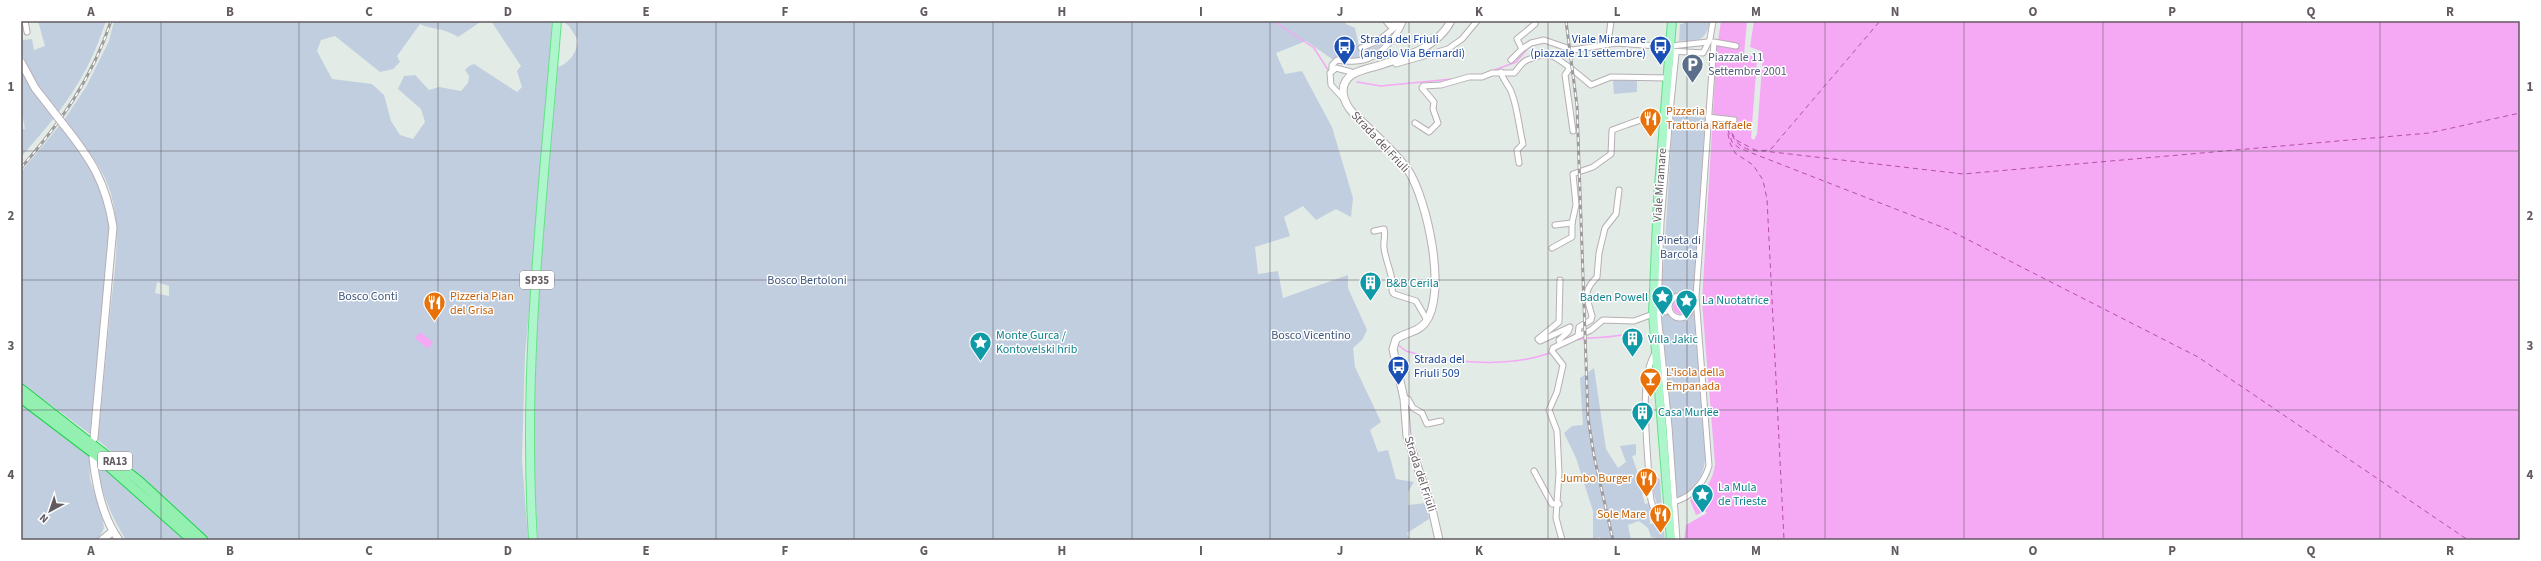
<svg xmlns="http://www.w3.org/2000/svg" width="2541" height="561" viewBox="0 0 2541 561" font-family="'Source Sans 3',sans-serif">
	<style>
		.green { fill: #c1cee0; fill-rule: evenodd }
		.water { fill: #f5a8f4 }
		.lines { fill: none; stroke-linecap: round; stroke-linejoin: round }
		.stream { stroke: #f5a8f4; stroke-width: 1.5 }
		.ferry { stroke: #b44fac; stroke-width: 1; stroke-dasharray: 5 4; stroke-linecap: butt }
		.street-casing { stroke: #b6afb4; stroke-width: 7 }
		.secondary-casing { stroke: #b6aeb4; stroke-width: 9 }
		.primary-casing { stroke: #65e189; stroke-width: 10 }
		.highway-casing { stroke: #19d44a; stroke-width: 11 }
		.street { stroke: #fff; stroke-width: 5 }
		.secondary { stroke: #fff; stroke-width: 7 }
		.primary { stroke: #adf5ca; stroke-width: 8 }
		.highway { stroke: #94f0b1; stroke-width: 9 }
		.rail-casing { stroke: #9e9b9d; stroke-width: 3 }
		.rail { stroke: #fff; stroke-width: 1.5; stroke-dasharray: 4.5; stroke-linecap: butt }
		.secondary-bridge-casing { stroke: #b6aeb4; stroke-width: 9; stroke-linecap: butt }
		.secondary-bridge { stroke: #fff; stroke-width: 7 }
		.grid { fill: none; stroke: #615a60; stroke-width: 1; stroke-opacity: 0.55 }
		.labels { text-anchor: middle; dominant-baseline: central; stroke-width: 3; stroke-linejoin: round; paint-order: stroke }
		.shield { fill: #fff; stroke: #908c90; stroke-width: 1 }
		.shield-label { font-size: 11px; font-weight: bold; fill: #615a60 }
		.transit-label { font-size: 12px; fill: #164399; stroke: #fff; text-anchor: start }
		.service-label { font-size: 12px; fill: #4e5e75; stroke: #fff; text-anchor: start }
		.food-label { font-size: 12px; fill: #c56008; stroke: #fff; text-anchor: start }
		.street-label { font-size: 12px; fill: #615a60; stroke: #fff }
		.park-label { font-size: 12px; fill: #3d557d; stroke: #fff }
		.culture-label { font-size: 12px; fill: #0d838f; stroke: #fff; text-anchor: start }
		.neatline { fill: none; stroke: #615a60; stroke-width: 1.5 }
		.grid-label { font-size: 13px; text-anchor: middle; font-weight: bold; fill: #615a60 }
	</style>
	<rect width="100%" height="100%" fill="#e2ebe5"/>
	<g class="green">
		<path d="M38 21H106C87 79 61 112 21 157V129H25L21 108V71L53 117 22 55 21 28 23 40 32 39 34 50 45 46Z"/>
		<path d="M114 21H482L458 37C442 27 436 31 420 24L397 56 400 62 393 69 380 72 335 36 321 40 317 51 332 79 372 84 384 95 391 121 400 135 413 139 425 122 421 109 398 89 404 76 415 75 429 90 439 87 461 91 468 83 469 76 465 70 469 66 474 64 517 92 522 87 517 71 521 66 491 21H552L541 177 525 355 522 459 528 540H210L98 440C102 398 106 356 110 314 114 273 123 228 109 188 100 163 82 143 66 122L61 128C90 162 104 183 110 229L90 434 21 383V172L64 120 86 87 109 41ZM157 282 169 286V296L155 293Z"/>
		<path d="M562 21H1345L1346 24 1355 28 1360 51 1377 46 1398 27 1384 43 1372 53 1357 58 1332 59 1306 41 1276 53 1285 74 1302 71 1332 127 1353 198 1351 217 1336 209 1316 220 1303 206 1284 217 1290 236 1255 247 1258 274 1278 271 1283 298 1348 275V288L1367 330 1362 340 1353 348 1355 367 1381 422 1370 430 1378 452 1388 450 1396 479 1414 482 1408 492V505L1426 503 1429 519 1407 533 1410 540H538C527 382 544 224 558 67 570 63 577 52 578 40L569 26Z"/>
		<path d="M1683 21H1710C1705 43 1698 40 1679 41L1680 24H1683Z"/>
		<polygon points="1613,80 1637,80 1637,92 1614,94"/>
		<polygon points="1673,115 1705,118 1694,300 1679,294 1667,301 1661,301"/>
		<path d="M1661 311 1668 312 1679 320 1686 319 1694 312 1705 452C1706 475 1696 489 1675 499L1668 385Z"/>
		<polygon points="1594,368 1606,449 1618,468 1626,462 1620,446 1636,444 1636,455 1632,456 1639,477 1647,478 1648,492 1642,494 1645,504 1650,503 1651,511 1649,511 1650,524 1657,523 1664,532 1665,540 1651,537 1648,528 1639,521 1628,525 1631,540 1602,540 1600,537 1593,539 1593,511 1576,458 1564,433 1572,426 1583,425 1580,378"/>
		<polygon points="21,404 89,456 90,479 103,521 104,528 98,540 21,540"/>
		<path d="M97 463 184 540H126C111 516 101 492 97 463Z"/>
		<polygon points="1656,477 1660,479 1662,511 1658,510 1652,484"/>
	</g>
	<g class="water">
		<path d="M1721 21H1747L1744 55 1753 56 1757 60 1751 138 1754 140 1757 134 1763 54 1761 51 1750 47 1754 21H2520V540H1684L1686 525 1707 513 1705 511 1696 515 1690 500C1705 492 1713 481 1715 464L1702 302 1717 44 1739 46 1718 41Z"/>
		<circle cx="1680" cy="307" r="7"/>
		<polygon points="420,332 433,342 428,349 415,338"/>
	</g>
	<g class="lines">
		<g class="stream">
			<polyline points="1274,21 1314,48 1328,70"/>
			<polyline points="1492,71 1516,62 1529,47"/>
			<polyline points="1357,82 1381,86 1452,79"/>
			<path d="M1575 340C1595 336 1614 339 1633 332"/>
			<polyline points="1397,344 1406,351 1424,356"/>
			<path d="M1428 356C1466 364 1514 366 1550 353"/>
		</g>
		<g class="ferry">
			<polyline points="1725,121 1732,142 1739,148 1947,229 2198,357 2468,540"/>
			<polyline points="1726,125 1730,143 1735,153 1753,165 1763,180 1767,199 1784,540"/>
			<polyline points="1727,125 1736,140 1755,150 1963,174 2429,133 2520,113"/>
			<path d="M1732 135C1739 150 1757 154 1771 149L1880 21"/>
		</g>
		<defs>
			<g id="street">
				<polyline points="25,21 27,32"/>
				<polyline points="1386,21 1390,26 1395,23"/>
				<polyline points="1608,44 1611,21"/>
				<polyline points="1671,46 1708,42"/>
				<polyline points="1361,48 1378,41 1403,21"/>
				<polyline points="1522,49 1517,39 1535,24"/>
				<polyline points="1671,51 1703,53 1710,39 1713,21"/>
				<polyline points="1393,60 1396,64 1448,49 1462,39 1477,21"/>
				<polyline points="1511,60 1522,49 1531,43 1544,40 1573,50 1616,43 1671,47"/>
				<polyline points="1569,69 1565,75 1573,131"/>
				<path d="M1332 70V65L1337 60C1363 64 1375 59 1392 40 1397 33 1401 29 1403 21"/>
				<path d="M1501 72C1503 81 1510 86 1512 94 1518 110 1519 128 1523 144L1517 150 1519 163"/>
				<polyline points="1343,98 1331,85 1330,73 1336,68 1355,73"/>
				<polyline points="1670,112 1676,54"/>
				<polyline points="1670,115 1661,222 1658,313 1669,427 1677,540"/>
				<polyline points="1708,117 1734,120"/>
				<path d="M1415 123 1429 132 1438 123 1433 109 1434 102 1422 88 1423 86 1441 85 1469 77H1482L1492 73H1514C1519 69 1520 63 1527 60 1532 58 1543 54 1548 55 1556 55 1584 79 1591 85L1611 77 1668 78"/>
				<polyline points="1555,225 1572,223"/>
				<path d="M1374 231 1384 229C1386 235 1383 242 1384 248 1386 264 1394 275 1392 291L1394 294 1416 301 1427 320"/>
				<path d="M1552 248 1572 237V223L1576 205 1573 174 1593 167 1611 154 1612 130C1630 124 1645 116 1665 117"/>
				<polyline points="1560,280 1559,322 1538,339 1540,341 1570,327 1568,332 1559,340 1560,343"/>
				<circle cx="1680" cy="307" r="11"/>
				<polyline points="1665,301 1665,312"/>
				<path d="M1578 335 1579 327 1591 320 1592 316C1587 297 1582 292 1597 277L1599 253 1605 228 1616 214 1619 190"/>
				<path d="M1656 352C1637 377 1649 453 1649 485L1651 500 1656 517 1670 525"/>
				<polyline points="1404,399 1408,399 1413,408 1422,413 1427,424 1441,421"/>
				<polyline points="1534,471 1552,504 1559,504"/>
				<path d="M1673 502C1691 498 1704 483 1709 466L1696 297 1714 42 1736 46"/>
				<polyline points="1562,540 1556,518 1559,473 1557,431 1549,410 1557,392 1563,365 1552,351 1553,348 1591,330 1603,320 1634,321 1653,314"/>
			</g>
			<g id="secondary">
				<polyline points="21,62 35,88 56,115"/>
				<path d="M63 124C91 159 106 182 113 227L94 438"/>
				<path d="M93 458C96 486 102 517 119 540"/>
				<polyline points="102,540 113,531"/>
				<path d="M1439 540 1432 509 1407 436 1404 399 1393 349 1396 339C1406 332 1417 333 1425 323 1448 294 1427 199 1408 170 1393 149 1371 131 1353 113 1343 102 1337 84 1353 74 1360 70 1369 68 1377 66 1405 57 1437 48 1451 21"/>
			</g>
			<g id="primary">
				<path d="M533 540C522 367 543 193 557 21"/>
				<polyline points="1671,540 1653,314 1658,199 1672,21"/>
			</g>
			<g id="highway">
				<polyline points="21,389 139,481 203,540"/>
				<polyline points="21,398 96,455 192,540"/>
			</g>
		</defs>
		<use href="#street" class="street-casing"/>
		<use href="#secondary" class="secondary-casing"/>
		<use href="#primary" class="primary-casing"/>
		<use href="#highway" class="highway-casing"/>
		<use href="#street" class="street"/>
		<use href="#secondary" class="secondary"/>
		<use href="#primary" class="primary"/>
		<use href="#highway" class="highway"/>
		<defs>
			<g id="rail">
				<polyline points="1566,21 1577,106 1588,418 1594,456 1613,540"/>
				<path d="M21 168C60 123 92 79 111 21"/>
			</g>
		</defs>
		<use href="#rail" class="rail-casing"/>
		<use href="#rail" class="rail"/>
		<defs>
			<polyline id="secondary-bridge" points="56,115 63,124"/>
		</defs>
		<use href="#secondary-bridge" class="secondary-bridge-casing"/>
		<use href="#secondary-bridge" class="secondary-bridge"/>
	</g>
	<path class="grid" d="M161 21V540M299 21V540M438 21V540M577 21V540M716 21V540M854 21V540M993 21V540M1132 21V540M1270 21V540M1409 21V540M1548 21V540M1687 21V540M1825 21V540M1964 21V540M2103 21V540M2242 21V540M2380 21V540M21 151H2520M21 280H2520M21 410H2520"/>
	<defs>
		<symbol id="bus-pin" viewBox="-11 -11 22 30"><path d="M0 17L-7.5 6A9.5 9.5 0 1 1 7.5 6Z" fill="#1a4fb4" stroke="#fff"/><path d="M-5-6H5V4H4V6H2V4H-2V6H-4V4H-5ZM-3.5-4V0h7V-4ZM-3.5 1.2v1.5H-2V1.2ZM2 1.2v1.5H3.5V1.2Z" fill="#fff"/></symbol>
		<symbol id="parking-pin" viewBox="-11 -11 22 30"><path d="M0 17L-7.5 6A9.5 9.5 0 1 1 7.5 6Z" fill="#5c6f8a" stroke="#fff"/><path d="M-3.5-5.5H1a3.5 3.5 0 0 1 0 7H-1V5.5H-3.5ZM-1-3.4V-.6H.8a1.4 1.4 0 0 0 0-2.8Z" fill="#fff"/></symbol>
		<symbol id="restaurant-pin" viewBox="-11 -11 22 30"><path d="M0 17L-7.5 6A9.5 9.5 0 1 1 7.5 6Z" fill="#e8710a" stroke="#fff"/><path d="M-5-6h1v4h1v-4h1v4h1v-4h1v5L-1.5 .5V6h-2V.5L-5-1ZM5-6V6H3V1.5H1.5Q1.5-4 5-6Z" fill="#fff"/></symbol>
		<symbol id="building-pin" viewBox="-11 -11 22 30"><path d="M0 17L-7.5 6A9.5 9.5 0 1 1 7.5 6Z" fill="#0f9aa8" stroke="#fff"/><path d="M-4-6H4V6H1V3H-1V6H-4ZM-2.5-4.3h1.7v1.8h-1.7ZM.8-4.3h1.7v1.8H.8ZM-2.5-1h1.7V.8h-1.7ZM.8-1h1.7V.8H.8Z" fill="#fff"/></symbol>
		<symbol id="sight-pin" viewBox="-11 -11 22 30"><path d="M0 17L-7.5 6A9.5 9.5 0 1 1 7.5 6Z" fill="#0f9aa8" stroke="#fff"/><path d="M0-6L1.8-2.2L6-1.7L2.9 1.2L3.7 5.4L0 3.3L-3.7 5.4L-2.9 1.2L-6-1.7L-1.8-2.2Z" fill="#fff"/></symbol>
		<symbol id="bar-pin" viewBox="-11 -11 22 30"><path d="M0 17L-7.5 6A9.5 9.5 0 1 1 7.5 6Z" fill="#e8710a" stroke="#fff"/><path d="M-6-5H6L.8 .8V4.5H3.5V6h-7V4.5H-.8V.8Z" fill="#fff"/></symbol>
	</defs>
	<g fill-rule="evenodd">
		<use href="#bus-pin" x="1332" y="34" width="25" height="34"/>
		<use href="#bus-pin" x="1648" y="34" width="25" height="34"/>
		<use href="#parking-pin" x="1680" y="52" width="25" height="34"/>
		<use href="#restaurant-pin" x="1638" y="106" width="25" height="34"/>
		<use href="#building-pin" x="1358" y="270" width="25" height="34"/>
		<use href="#sight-pin" x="1650" y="284" width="25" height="34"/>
		<use href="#sight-pin" x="1674" y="288" width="25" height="34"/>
		<use href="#restaurant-pin" x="422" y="290" width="25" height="34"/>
		<use href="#building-pin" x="1620" y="326" width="25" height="34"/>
		<use href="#sight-pin" x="968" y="330" width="25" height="34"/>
		<use href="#bus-pin" x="1386" y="354" width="25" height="34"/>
		<use href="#bar-pin" x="1638" y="366" width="25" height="34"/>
		<use href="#building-pin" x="1630" y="400" width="25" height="34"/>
		<use href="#restaurant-pin" x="1634" y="466" width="25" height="34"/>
		<use href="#sight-pin" x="1690" y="482" width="25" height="34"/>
		<use href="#restaurant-pin" x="1648" y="502" width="25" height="34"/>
	</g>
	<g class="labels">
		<g class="shield">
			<rect x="520" y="271" width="34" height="18" rx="3"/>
			<rect x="98" y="452" width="34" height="18" rx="3"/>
		</g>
		<g class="shield-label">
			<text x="537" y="280">SP35</text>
			<text x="115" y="461">RA13</text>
		</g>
		<g class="transit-label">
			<text x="1360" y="39">Strada del Friuli<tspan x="1360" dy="14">(angolo Via Bernardi)</tspan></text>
			<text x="1646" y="39" text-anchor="end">Viale Miramare<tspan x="1646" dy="14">(piazzale 11 settembre)</tspan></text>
			<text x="1414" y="359">Strada del<tspan x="1414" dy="14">Friuli 509</tspan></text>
		</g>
		<g class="service-label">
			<text x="1708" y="57">Piazzale 11<tspan x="1708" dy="14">Settembre 2001</tspan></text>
		</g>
		<g class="food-label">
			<text x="1666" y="111">Pizzeria<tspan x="1666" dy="14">Trattoria Raffaele</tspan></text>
			<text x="450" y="296">Pizzeria Pian<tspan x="450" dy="14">del Grisa</tspan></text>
			<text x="1666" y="372">L'isola della<tspan x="1666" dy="14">Empanada</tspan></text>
			<text x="1632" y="478" text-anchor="end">Jumbo Burger</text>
			<text x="1646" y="514" text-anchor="end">Sole Mare</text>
		</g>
		<g class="street-label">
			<text transform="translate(1380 142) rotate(47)">Strada del Friuli</text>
			<text transform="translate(1660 185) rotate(-86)">Viale Miramare</text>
			<text transform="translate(1420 474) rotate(72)">Strada del Friuli</text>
		</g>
		<g class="park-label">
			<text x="1679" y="240">Pineta di<tspan x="1679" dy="14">Barcola</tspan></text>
			<text x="807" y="280">Bosco Bertoloni</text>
			<text x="368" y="296">Bosco Conti</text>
			<text x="1311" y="335">Bosco Vicentino</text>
		</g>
		<g class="culture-label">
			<text x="1386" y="283">B&amp;B Cerila</text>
			<text x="1648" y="297" text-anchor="end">Baden Powell</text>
			<text x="1702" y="300">La Nuotatrice</text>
			<text x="996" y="335">Monte Gurca /<tspan x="996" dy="14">Kontovelski hrib</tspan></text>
			<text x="1648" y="339">Villa Jakic</text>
			<text x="1658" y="412">Casa Murlëe</text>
			<text x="1718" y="487">La Mula<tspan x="1718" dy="14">de Trieste</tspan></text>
		</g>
	</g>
	<rect width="2541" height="561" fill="none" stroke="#ffffff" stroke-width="44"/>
	<g transform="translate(50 511) rotate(220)" stroke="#ffffff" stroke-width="3" paint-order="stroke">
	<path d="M0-3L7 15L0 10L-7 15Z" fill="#615a60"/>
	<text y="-6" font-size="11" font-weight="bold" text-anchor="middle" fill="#615a60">N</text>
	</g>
	<rect x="22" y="22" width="2497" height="517" class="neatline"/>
	<g class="grid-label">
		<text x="91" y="16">A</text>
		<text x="230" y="16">B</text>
		<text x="369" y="16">C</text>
		<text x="508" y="16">D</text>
		<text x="646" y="16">E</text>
		<text x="785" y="16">F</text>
		<text x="924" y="16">G</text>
		<text x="1062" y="16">H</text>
		<text x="1201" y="16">I</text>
		<text x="1340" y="16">J</text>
		<text x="1479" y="16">K</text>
		<text x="1617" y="16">L</text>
		<text x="1756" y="16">M</text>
		<text x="1895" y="16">N</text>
		<text x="2033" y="16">O</text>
		<text x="2172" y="16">P</text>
		<text x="2311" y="16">Q</text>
		<text x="2450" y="16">R</text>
		<text x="11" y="91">1</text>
		<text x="2530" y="91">1</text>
		<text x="11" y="220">2</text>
		<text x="2530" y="220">2</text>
		<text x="11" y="350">3</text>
		<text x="2530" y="350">3</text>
		<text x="11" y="479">4</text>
		<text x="2530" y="479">4</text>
		<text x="91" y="555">A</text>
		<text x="230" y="555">B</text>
		<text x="369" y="555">C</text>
		<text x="508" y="555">D</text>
		<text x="646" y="555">E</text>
		<text x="785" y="555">F</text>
		<text x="924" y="555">G</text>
		<text x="1062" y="555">H</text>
		<text x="1201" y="555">I</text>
		<text x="1340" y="555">J</text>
		<text x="1479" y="555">K</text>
		<text x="1617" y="555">L</text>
		<text x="1756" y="555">M</text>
		<text x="1895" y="555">N</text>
		<text x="2033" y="555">O</text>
		<text x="2172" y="555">P</text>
		<text x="2311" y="555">Q</text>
		<text x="2450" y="555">R</text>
	</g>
</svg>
